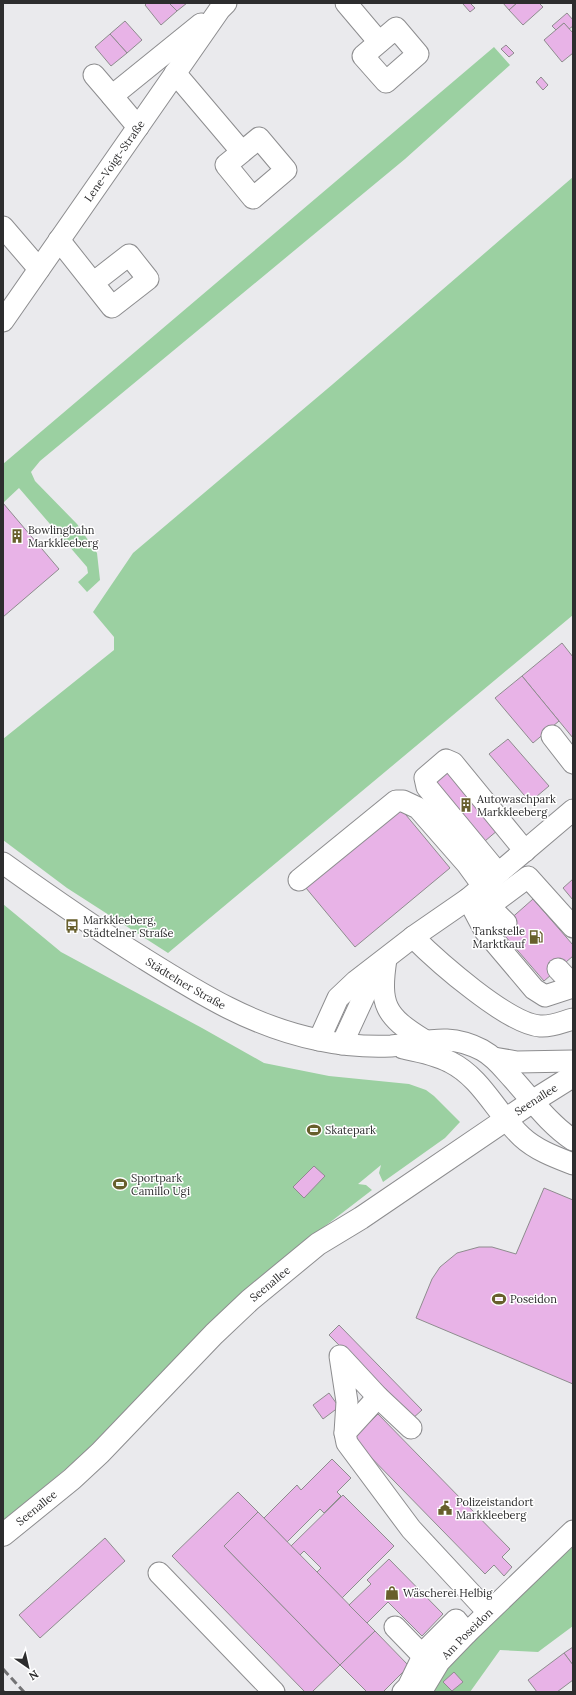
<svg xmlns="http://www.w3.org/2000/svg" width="576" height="1695" viewBox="0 0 576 1695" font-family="Lora,serif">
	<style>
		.green { fill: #9bd0a1 }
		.building { fill: #e8b3e7; stroke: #8e8c8e }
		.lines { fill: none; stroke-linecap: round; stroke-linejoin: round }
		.minor-casing { stroke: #8d8d8f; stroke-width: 23 }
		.major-casing { stroke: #8d8d8f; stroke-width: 24 }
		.minor { stroke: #fff; stroke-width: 21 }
		.major { stroke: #fff; stroke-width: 22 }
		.rail { stroke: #737375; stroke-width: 3; stroke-dasharray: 8 4; stroke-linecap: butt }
		.labels { text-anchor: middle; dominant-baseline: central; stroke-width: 3; stroke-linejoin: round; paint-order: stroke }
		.street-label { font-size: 11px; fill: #2d2d2e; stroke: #fff }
		.poi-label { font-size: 11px; fill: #2d2d2e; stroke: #fff; text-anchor: start }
	</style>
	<rect width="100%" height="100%" fill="#eaeaed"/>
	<g class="green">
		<polygon points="494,47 510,65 405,159 40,461 31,472 35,481 77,524 97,553 100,580 87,592 78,582 88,573 87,567 19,488 4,502 3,501 3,464"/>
		<polygon points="573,177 573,615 168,953 67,888 3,840 3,739 114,650 114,637 93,612 133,553 333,384"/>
		<polygon points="3,904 61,952 202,1028 264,1063 329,1076 409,1084 426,1090 434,1096 460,1122 445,1138 383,1182 379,1173 381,1165 358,1184 366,1185 372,1190 290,1253 207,1326 80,1457 3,1521"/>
		<polygon points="573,1531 573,1626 538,1652 500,1650 470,1692 421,1692"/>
	</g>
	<g class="building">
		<polygon points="147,3 169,3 177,11 161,25 145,5"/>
		<polygon points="169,3 187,3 177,11"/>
		<polygon points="464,3 470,3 475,8 470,12 463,4"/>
		<polygon points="503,3 517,3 509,10"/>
		<polygon points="517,3 539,3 543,7 523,25 509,10"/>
		<polygon points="567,13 573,20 573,26 569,29 564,23 556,30 552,26"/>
		<polygon points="125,21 142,40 127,53 110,34"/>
		<polygon points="564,23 573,33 573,53 562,62 544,40"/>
		<polygon points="110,34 127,53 111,66 95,47"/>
		<polygon points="506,45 514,53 509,57 501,49"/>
		<polygon points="541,77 548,85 543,90 536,82"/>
		<polygon points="3,503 59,569 3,617"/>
		<polygon points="562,643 573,657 573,738 522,676"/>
		<polygon points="522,676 559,721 533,743 495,698"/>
		<polygon points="508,739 549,786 530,802 489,754"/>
		<polygon points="448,770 498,830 485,841 435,781"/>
		<polygon points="401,809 450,868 355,947 306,888"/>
		<polygon points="573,879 573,900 563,888"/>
		<polygon points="533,899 573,945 573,956 544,981 499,929"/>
		<polygon points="314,1166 325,1176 304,1198 293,1187"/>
		<polygon points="544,1188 573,1200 573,1384 416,1318 432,1279 440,1267 457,1253 479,1247 492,1247 516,1254"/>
		<polygon points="339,1325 422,1410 412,1419 329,1335"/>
		<polygon points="329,1393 339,1407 323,1419 313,1405"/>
		<polygon points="378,1414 510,1549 502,1557 512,1567 504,1576 494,1565 485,1574 353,1439"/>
		<polygon points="332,1459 351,1478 337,1492 341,1496 324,1513 320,1509 287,1542 264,1518 297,1485 301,1490"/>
		<polygon points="238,1492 258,1512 224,1546 340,1665 312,1692 305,1692 172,1556"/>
		<polygon points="343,1495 394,1546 342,1598 317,1572 321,1568 304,1551 300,1555 291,1546"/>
		<polygon points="258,1512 375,1631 340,1665 224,1546"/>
		<polygon points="105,1538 125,1561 40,1638 19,1615"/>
		<polygon points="389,1559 443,1614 422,1636 388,1602 367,1623 349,1605 371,1584 367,1580"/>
		<polygon points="375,1631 409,1666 383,1692 367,1692 340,1665"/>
		<polygon points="573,1647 573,1665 564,1653"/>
		<polygon points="564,1653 573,1665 573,1680 557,1692 537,1692 528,1680"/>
		<polygon points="454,1672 463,1682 452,1691 443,1682"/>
	</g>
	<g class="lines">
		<defs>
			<g id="minor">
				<polyline points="346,3 379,42"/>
				<polygon points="396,28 418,54 386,82 363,56"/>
				<polyline points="175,73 242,152 226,165 253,198 286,170 259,138 242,152"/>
				<polyline points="94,75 112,96"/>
				<polyline points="138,127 112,96 201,24"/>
				<polyline points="3,227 39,269"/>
				<polyline points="59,240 112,307 148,279 129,255 93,283"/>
				<path id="s1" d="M3 321 220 9 226 3"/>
				<polyline points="552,736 573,763"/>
				<path id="s2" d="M3 863C49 896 95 928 143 958 199 993 253 1027 319 1040 342 1045 367 1047 391 1046 426 1043 447 1032 482 1050 495 1057 503 1068 513 1079 532 1100 549 1124 573 1140"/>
				<polyline points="498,873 427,787 425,778 446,760 453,763 525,851"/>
				<polyline points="299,880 396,801 403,801 418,808 467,864 483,886"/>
				<polyline points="468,899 485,931 534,989 545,996 573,987"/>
				<polyline points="476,902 489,906 506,923"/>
				<polyline points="489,906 528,877 573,927"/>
				<path d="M413 937C437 961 508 1024 540 1026 552 1027 562 1022 573 1019"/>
				<path d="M386 959C379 1005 385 1016 424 1040"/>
				<polyline points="558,969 573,985"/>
				<polyline points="319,1040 338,998 356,981 413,937 468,899 573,810"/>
				<polyline points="342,1044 366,992 382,966"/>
				<path d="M403 1048C418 1051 435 1054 450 1062 482 1078 496 1113 522 1137 536 1150 555 1157 573 1164"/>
				<polyline points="494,1058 517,1062 573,1061"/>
				<polyline points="378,1397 345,1433 347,1443 411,1529 488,1612"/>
				<polyline points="345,1433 347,1402 340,1356 378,1397 411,1428"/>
				<polyline points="159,1573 274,1692"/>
				<polyline points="395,1627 423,1656"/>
				<polyline points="403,1692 408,1687 426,1650 456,1620 467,1633"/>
				<path id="s3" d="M421 1692 439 1662 467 1633 573 1531"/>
			</g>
			<g id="major">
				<path id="s4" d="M3 1535 72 1479 100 1453 214 1334 250 1300 318 1244 361 1218 533 1101 573 1076"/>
			</g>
		</defs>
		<use href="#minor" class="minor-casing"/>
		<use href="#major" class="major-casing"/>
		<use href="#minor" class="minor"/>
		<use href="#major" class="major"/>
		<g class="rail">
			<polyline points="3,1669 24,1692"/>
			<polyline points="3,1691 4,1692"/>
		</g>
	</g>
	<defs>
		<symbol id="building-bare" viewBox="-9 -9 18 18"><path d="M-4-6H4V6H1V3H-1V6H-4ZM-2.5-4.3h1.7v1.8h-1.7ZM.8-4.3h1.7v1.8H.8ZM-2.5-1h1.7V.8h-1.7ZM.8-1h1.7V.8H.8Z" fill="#675f2c" stroke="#fff" stroke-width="2.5" paint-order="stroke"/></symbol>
		<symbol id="bus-bare" viewBox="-9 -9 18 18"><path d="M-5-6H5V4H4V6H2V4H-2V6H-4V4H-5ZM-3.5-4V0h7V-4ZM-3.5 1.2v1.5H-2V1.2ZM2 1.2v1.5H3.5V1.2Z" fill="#675f2c" stroke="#fff" stroke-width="2.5" paint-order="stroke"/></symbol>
		<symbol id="fuel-bare" viewBox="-9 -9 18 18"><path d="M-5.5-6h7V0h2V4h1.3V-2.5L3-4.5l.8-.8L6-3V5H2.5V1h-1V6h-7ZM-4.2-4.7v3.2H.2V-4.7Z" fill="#675f2c" stroke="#fff" stroke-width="2.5" paint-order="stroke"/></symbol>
		<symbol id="stadium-bare" viewBox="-9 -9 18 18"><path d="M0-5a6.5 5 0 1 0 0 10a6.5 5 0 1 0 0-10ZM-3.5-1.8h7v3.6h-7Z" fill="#675f2c" stroke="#fff" stroke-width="2.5" paint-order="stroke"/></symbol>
		<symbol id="civic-bare" viewBox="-9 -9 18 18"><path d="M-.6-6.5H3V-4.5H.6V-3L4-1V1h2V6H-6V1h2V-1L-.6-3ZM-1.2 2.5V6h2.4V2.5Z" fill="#675f2c" stroke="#fff" stroke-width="2.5" paint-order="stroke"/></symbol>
		<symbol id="shop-bare" viewBox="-9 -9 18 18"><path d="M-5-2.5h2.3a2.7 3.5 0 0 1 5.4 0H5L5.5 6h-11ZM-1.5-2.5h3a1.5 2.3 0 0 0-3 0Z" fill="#675f2c" stroke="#fff" stroke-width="2.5" paint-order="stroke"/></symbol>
	</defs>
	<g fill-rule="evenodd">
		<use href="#building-bare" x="7" y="526" width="20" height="20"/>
		<use href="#building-bare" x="456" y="795" width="20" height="20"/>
		<use href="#bus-bare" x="62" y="916" width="20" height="20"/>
		<use href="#fuel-bare" x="526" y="927" width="20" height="20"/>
		<use href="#stadium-bare" x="304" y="1120" width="20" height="20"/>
		<use href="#stadium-bare" x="110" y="1174" width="20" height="20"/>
		<use href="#stadium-bare" x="489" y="1289" width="20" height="20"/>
		<use href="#civic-bare" x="435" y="1498" width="20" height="20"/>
		<use href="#shop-bare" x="382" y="1583" width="20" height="20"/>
	</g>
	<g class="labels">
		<g class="street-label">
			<text stroke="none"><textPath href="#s1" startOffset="195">Lene-Voigt-Straße</textPath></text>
			<text stroke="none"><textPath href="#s2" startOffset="219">Städtelner Straße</textPath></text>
			<text stroke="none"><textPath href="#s4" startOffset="691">Seenallee</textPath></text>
			<text stroke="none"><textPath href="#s4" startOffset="367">Seenallee</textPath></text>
			<text stroke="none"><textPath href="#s4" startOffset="43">Seenallee</textPath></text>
			<text stroke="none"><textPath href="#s3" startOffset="75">Am Poseidon</textPath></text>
		</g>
		<g class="poi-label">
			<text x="28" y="530">Bowlingbahn<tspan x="28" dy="13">Markkleeberg</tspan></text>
			<text x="477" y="799">Autowaschpark<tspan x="477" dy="13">Markkleeberg</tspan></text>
			<text x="83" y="920">Markkleeberg,<tspan x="83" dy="13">Städtelner Straße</tspan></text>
			<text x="525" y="931" text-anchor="end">Tankstelle<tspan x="525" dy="13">Marktkauf</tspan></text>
			<text x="325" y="1130">Skatepark</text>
			<text x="131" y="1178">Sportpark<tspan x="131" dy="13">Camillo Ugi</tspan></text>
			<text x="510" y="1299">Poseidon</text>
			<text x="456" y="1502">Polizeistandort<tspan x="456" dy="13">Markkleeberg</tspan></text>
			<text x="403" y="1593">Wäscherei Helbig</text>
		</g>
	</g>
	<rect width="576" height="1695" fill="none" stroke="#2d2d2e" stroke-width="8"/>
	<g transform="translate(28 1667) rotate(146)" stroke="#ffffff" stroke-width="3" paint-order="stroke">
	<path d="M0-3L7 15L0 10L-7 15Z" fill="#2d2d2e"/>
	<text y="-6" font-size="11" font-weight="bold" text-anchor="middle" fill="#2d2d2e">N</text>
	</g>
</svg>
